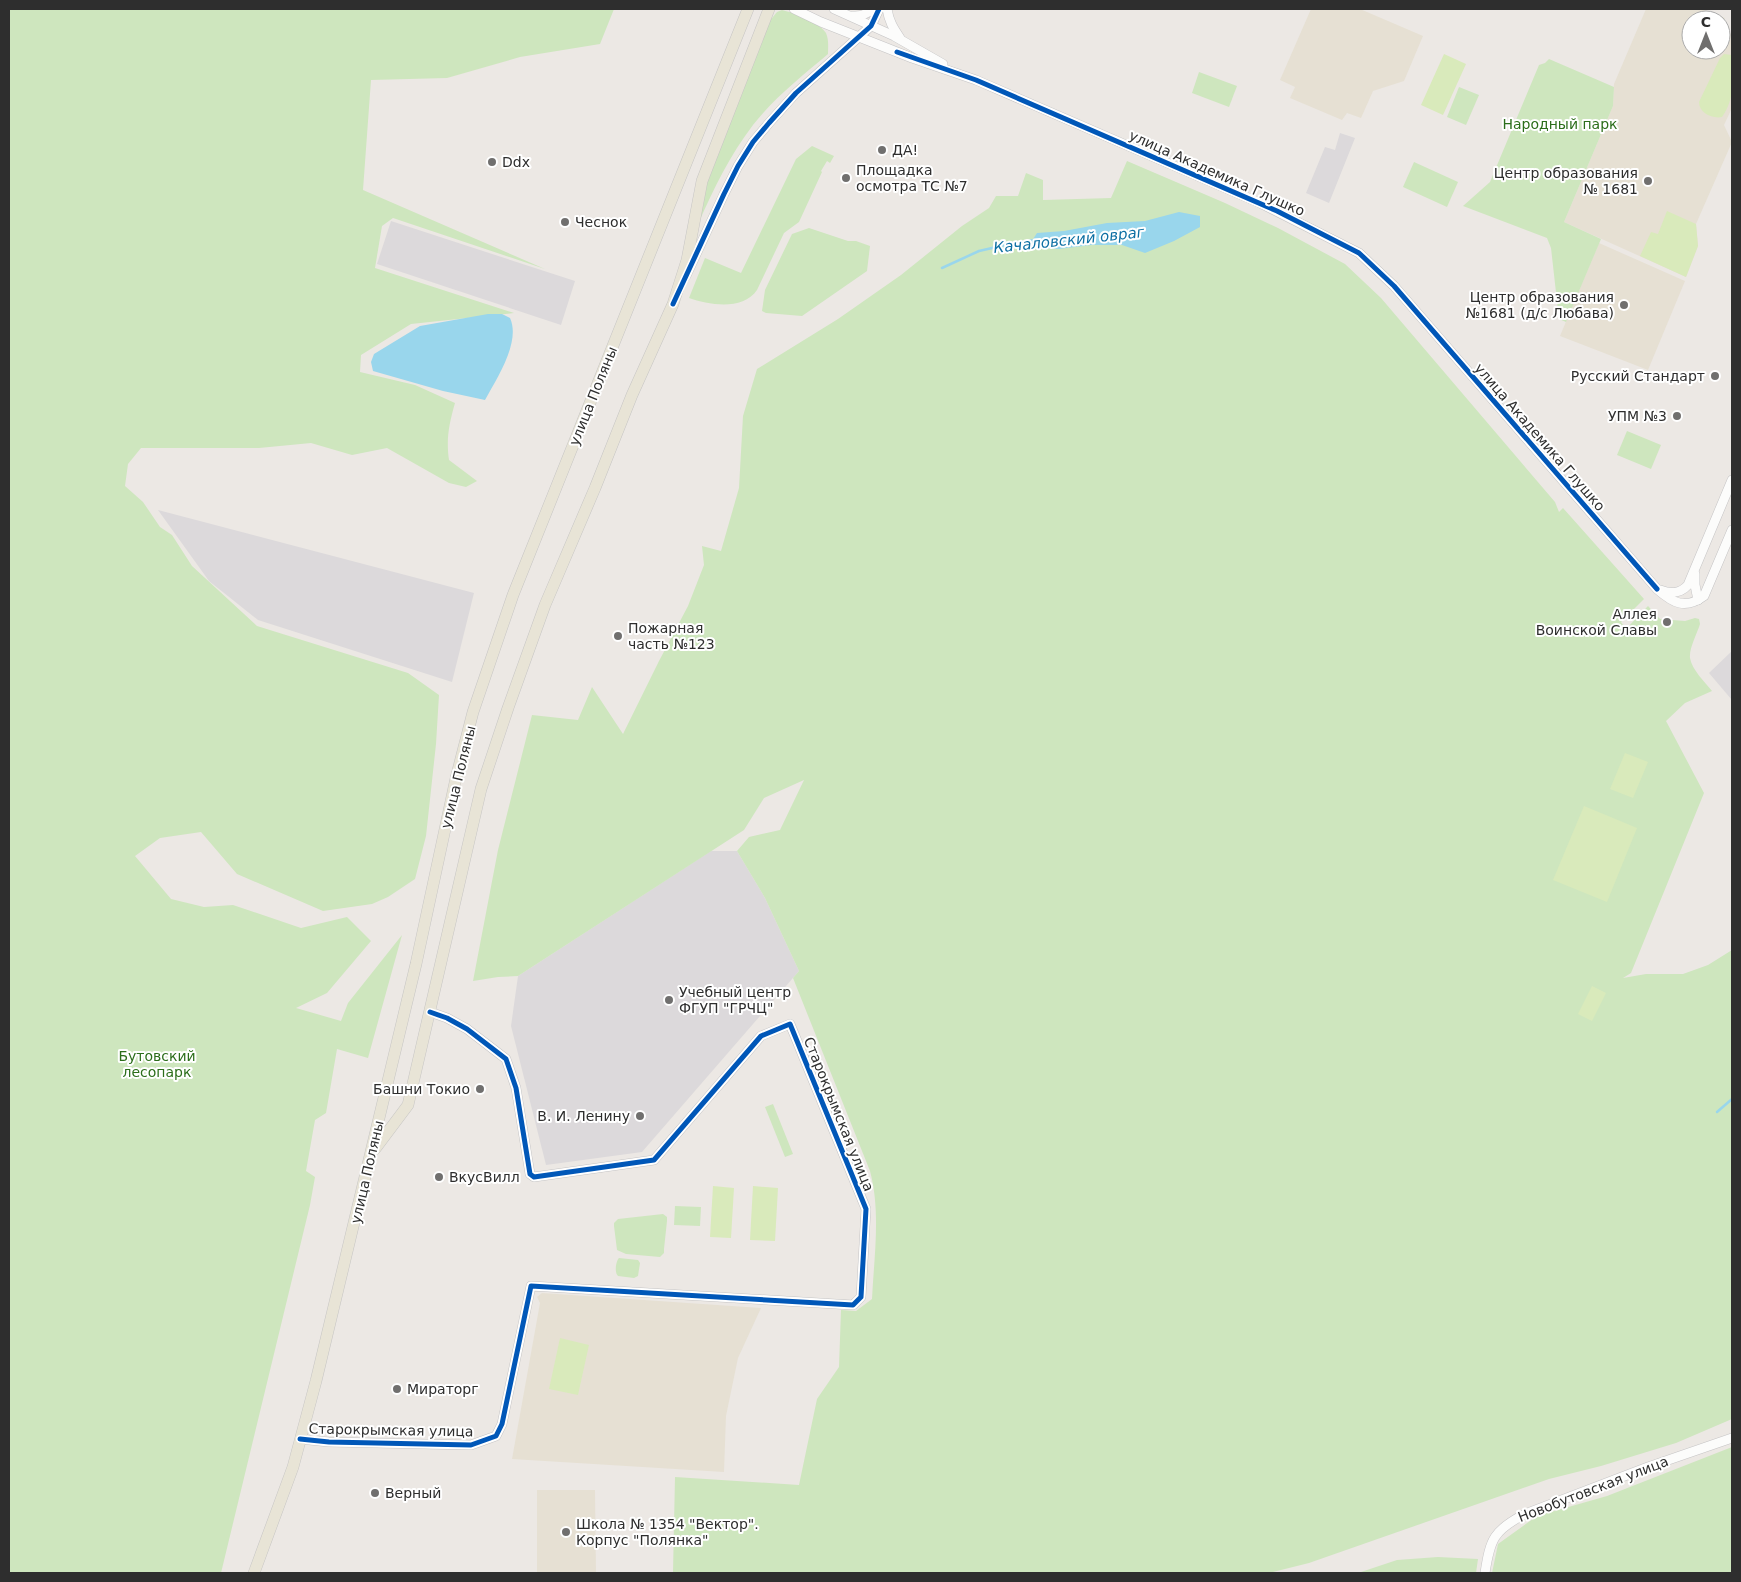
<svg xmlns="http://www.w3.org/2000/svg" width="1741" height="1582" viewBox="0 0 1741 1582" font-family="'DejaVu Sans',sans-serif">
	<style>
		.industrial { fill: #dcd9db }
		.education { fill: #e6e0d3 }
		.green { fill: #cee6be }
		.pitch { fill: #d9eabb }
		.water { fill: #99d6ec }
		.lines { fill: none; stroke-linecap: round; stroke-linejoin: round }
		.stream { stroke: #99d6ec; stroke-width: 2.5 }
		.minor-casing { stroke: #c5c4c5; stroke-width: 10 }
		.major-casing { stroke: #c6c5c4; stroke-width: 12 }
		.minor { stroke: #fcfcfb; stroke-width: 9 }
		.major { stroke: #e8e4d6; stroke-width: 11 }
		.cycleway-casing { stroke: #fff; stroke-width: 8 }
		.cycleway { stroke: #0057b8; stroke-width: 5 }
		.poi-dot { fill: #706f6e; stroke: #fff; stroke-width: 2 }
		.labels { text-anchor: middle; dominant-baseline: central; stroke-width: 4; stroke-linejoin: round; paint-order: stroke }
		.park-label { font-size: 14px; fill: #2c6e1b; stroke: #fff }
		.poi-label { font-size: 14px; fill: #2e2e2e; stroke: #fff; text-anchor: start }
		.street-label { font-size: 14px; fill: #2e2e2e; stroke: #fff }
		.water-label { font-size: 15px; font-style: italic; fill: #0d6fa3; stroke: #fff }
	</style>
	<rect width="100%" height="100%" fill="#ece8e4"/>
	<g class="industrial">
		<polygon points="1340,133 1355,138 1329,203 1306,193 1325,147 1335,150"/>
		<polygon points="391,221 575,281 561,325 377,264"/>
		<polygon points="158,510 474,593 452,682 258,620 209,581"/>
		<polygon points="1732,651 1732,700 1709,673"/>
		<polygon points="711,851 737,851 765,898 799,971 642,1152 546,1165 511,1026 518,976"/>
	</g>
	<g class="education">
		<polygon points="1311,9 1360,9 1423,36 1404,81 1373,91 1361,118 1347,113 1342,120 1290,98 1295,87 1280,80"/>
		<polygon points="1646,9 1702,9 1725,18 1721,27 1721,20 1691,20 1691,50 1721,50 1721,29 1732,34 1732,108 1724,125 1732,142 1696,224 1698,246 1686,277 1564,222 1613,106 1614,84"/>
		<polygon points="1599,243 1685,281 1648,370 1560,336"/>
		<polygon points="542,1293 761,1308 738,1358 726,1416 724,1472 512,1459 540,1303 537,1297"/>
		<polygon points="537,1490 595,1490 596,1573 537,1573"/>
	</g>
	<g class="green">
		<path d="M9 9H616H614L600 44 520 57 447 78 371 80 363 190 545 269 393 218 382 226 375 268 514 313 411 324 361 355 360 372 415 385 455 403C449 424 446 439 449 460L477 481 466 487 449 483 387 448 352 455 311 443 259 448H141L128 464 125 486 143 502 160 527 172 535 192 566 257 626 408 673 439 695 436 744 426 836 415 879 388 897 372 904 323 911 237 874 201 832 160 838 135 856 171 899 204 907 233 905 301 928 347 917 371 941 327 993 296 1008 341 1021 348 1003 402 935 368 1058 337 1049 326 1113 315 1120 306 1171 315 1177 310 1205 221 1573H9Z"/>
		<path d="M782 10C795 13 819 22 826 33 829 40 828 47 828 54 802 76 774 98 753 125 730 155 714 188 699 222L703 190 768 23 777 12Z"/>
		<polygon points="1549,59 1614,87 1613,106 1564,222 1601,239 1566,322 1559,319 1551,248 1547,238 1463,206 1490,182 1539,65 1545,63"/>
		<polygon points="1199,72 1237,86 1229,107 1192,93"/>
		<polygon points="1459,87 1479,95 1466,125 1447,117"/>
		<path d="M812 146 834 156 830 163 827 161 821 171 822 172 799 222 784 233 757 290C743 311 709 305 689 298L705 258 741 273 796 159Z"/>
		<path d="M1127 161 1225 203 1278 228 1345 264 1381 298 1555 502 1559 512 1563 508 1644 599 1621 622 1626 629 1648 606 1660 619 1685 621 1695 618 1699 619 1700 624C1697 634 1689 648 1690 658 1692 670 1705 682 1712 691L1685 703 1666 721 1704 793 1631 973 1623 978 1646 974H1683L1708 965 1732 950V1419L1676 1443 1601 1466 1549 1479 1309 1563 1269 1573H673L675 1477 799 1485 817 1399 839 1367 841 1310 856 1311 872 1299C874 1257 881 1212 870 1171L793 978 799 971 765 898 737 851 749 837 780 830 804 780 764 798 744 830 518 976 498 977 473 981 498 850 532 715 578 720 592 687 623 734 659 661 688 606 704 565 702 546 721 551 739 488 743 416 757 369 838 319 901 275 962 226 989 208 996 196H1018L1026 173 1043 180V200L1111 198Z"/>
		<polygon points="1414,162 1458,182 1447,207 1403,187"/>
		<polygon points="809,228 848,241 856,241 870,246 867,271 802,316 766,313 762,311 765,290 792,234"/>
		<polygon points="1627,431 1661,445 1651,469 1617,455"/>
		<polygon points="773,1104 793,1154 785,1157 765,1107"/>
		<polygon points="675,1206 701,1207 700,1226 674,1225"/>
		<polygon points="663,1214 667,1217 667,1221 664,1249 664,1253 660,1257 626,1254 617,1250 614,1226 614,1223 618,1219"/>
		<path d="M619 1258 638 1260 640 1263 638 1276 634 1278 618 1276C614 1272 616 1261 619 1258Z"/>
		<polygon points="1732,1447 1732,1573 1492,1573 1498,1544 1537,1516 1607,1496"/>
		<polygon points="1438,1557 1478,1559 1476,1573 1358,1573 1397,1560"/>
	</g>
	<g class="pitch">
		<polygon points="1444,54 1466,64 1443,115 1421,105"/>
		<path d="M1724 54 1732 55C1732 77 1736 98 1722 117 1712 119 1699 113 1699 102L1720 58Z"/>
		<polygon points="1667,211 1696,224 1698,246 1686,277 1640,256 1651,232 1658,234"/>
		<polygon points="1625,753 1648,762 1633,798 1610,789"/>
		<polygon points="1584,806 1637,828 1607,902 1553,880"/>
		<polygon points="1592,986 1606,993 1592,1021 1578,1014"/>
		<polygon points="713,1186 734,1188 731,1238 710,1237"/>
		<polygon points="753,1186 778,1188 775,1241 750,1240"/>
		<polygon points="560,1338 589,1345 578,1395 549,1389"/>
	</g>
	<g class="water">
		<polygon points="1179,212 1200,216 1200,227 1174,241 1145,253 1122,245 1091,245 1059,249 1028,247 1037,233 1064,231 1107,223 1145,221"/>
		<path d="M488 314H502L510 318C521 342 497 378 485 400L443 391 373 371 371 362 374 354 420 326Z"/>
	</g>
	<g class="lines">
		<g class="stream">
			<polyline points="942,268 979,251 1014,243 1035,240"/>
			<polyline points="1717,1112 1732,1099"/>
		</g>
		<defs>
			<g id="minor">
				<path d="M794 9 821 22 912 58 976 80 1260 203 1359 253 1394 286 1657 589C1673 603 1685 610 1704 596L1732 530"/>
				<polyline points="834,9 894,36 943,64"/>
				<path d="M887 9C889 21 893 28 900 38"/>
				<path d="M852 16C861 16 866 15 872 9"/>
				<polyline points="686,276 724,194 738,166 753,142 769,123 796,93 871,26 879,9"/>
				<polyline points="1695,574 1695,585 1698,600"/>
				<path d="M1660 590C1671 594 1680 594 1688 585L1732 480"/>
				<polyline points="300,1439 329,1442 471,1445 496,1436 502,1424 531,1286 853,1305 861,1297 866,1209 790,1024 761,1036 654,1160 534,1177 530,1174 516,1088 506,1059 467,1029 447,1018 430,1012"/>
				<path d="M1485 1573C1490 1539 1494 1530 1525 1514L1648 1467 1732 1438"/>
			</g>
			<g id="major">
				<polyline points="375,1149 408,1105 481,789 508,708 545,605 595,488 632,395 673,304 687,260 702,181 769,9"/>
				<polyline points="254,1573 293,1467 316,1381 416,964 456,778 473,712 513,595 748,9"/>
			</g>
		</defs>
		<use href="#minor" class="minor-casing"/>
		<use href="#major" class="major-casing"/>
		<use href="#minor" class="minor"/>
		<use href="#major" class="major"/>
		<defs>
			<g id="cycleway">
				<polyline points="897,52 976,80 1277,211 1359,253 1394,286 1657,589"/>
				<polyline points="673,304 724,194 738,166 753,142 769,123 796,93 871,26 879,9"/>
				<polyline points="300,1439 329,1442 471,1445 496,1436 502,1424 531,1286 853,1305 861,1297 866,1209 790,1024 761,1036 654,1160 534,1177 530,1174 516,1088 506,1059 467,1029 447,1018 430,1012"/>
			</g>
		</defs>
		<use href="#cycleway" class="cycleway-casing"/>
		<use href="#cycleway" class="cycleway"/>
	</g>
	<g class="poi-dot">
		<circle cx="882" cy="150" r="5"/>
		<circle cx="492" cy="162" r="5"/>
		<circle cx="846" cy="178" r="5"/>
		<circle cx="1648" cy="181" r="5"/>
		<circle cx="565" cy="222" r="5"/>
		<circle cx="1624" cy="305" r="5"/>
		<circle cx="1715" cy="376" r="5"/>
		<circle cx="1677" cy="416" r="5"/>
		<circle cx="1667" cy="622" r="5"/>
		<circle cx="618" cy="636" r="5"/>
		<circle cx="669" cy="1000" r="5"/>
		<circle cx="480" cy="1089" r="5"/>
		<circle cx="640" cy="1116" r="5"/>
		<circle cx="439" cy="1177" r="5"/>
		<circle cx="397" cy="1389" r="5"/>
		<circle cx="375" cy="1493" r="5"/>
		<circle cx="566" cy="1532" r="5"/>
	</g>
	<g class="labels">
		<g class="park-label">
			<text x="1560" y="124">Народный парк</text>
			<text x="157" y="1056">Бутовский<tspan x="157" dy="16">лесопарк</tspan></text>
		</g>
		<g class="poi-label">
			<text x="892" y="150">ДА!</text>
			<text x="502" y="162">Ddx</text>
			<text x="856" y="170">Площадка<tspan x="856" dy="16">осмотра ТС №7</tspan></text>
			<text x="1638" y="173" text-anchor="end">Центр образования<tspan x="1638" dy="16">№ 1681</tspan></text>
			<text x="575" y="222">Чеснок</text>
			<text x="1614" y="297" text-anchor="end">Центр образования<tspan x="1614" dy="16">№1681 (д/с Любава)</tspan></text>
			<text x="1705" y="376" text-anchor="end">Русский Стандарт</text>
			<text x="1667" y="416" text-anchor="end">УПМ №3</text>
			<text x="1657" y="614" text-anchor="end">Аллея<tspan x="1657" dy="16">Воинской Славы</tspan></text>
			<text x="628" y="628">Пожарная<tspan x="628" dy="16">часть №123</tspan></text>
			<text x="679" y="992">Учебный центр<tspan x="679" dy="16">ФГУП "ГРЧЦ"</tspan></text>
			<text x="470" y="1089" text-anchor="end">Башни Токио</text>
			<text x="630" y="1116" text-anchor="end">В. И. Ленину</text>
			<text x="449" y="1177">ВкусВилл</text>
			<text x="407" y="1389">Мираторг</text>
			<text x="385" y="1493">Верный</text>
			<text x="576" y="1524">Школа № 1354 "Вектор".<tspan x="576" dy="16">Корпус "Полянка"</tspan></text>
		</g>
		<g class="street-label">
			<text transform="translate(1217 173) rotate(24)">улица Академика Глушко</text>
			<text transform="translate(593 396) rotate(-68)">улица Поляны</text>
			<text transform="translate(1540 437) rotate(49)">улица Академика Глушко</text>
			<text transform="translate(458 777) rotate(-76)">улица Поляны</text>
			<text transform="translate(839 1114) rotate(68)">Старокрымская улица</text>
			<text transform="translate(367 1172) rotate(-77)">улица Поляны</text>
			<text transform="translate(391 1430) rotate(1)">Старокрымская улица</text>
			<text transform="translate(1593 1489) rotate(-21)">Новобутовская улица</text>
		</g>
		<g class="water-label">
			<text transform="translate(1069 240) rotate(-6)">Качаловский овраг</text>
		</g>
	</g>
	<rect width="1741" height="1582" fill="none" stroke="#2e2e2e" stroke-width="20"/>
	<g transform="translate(1706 35)"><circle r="24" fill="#ffffff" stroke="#ababab"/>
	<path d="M0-4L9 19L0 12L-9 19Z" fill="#706f6e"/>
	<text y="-8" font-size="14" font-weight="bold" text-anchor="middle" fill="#2e2e2e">С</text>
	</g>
</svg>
